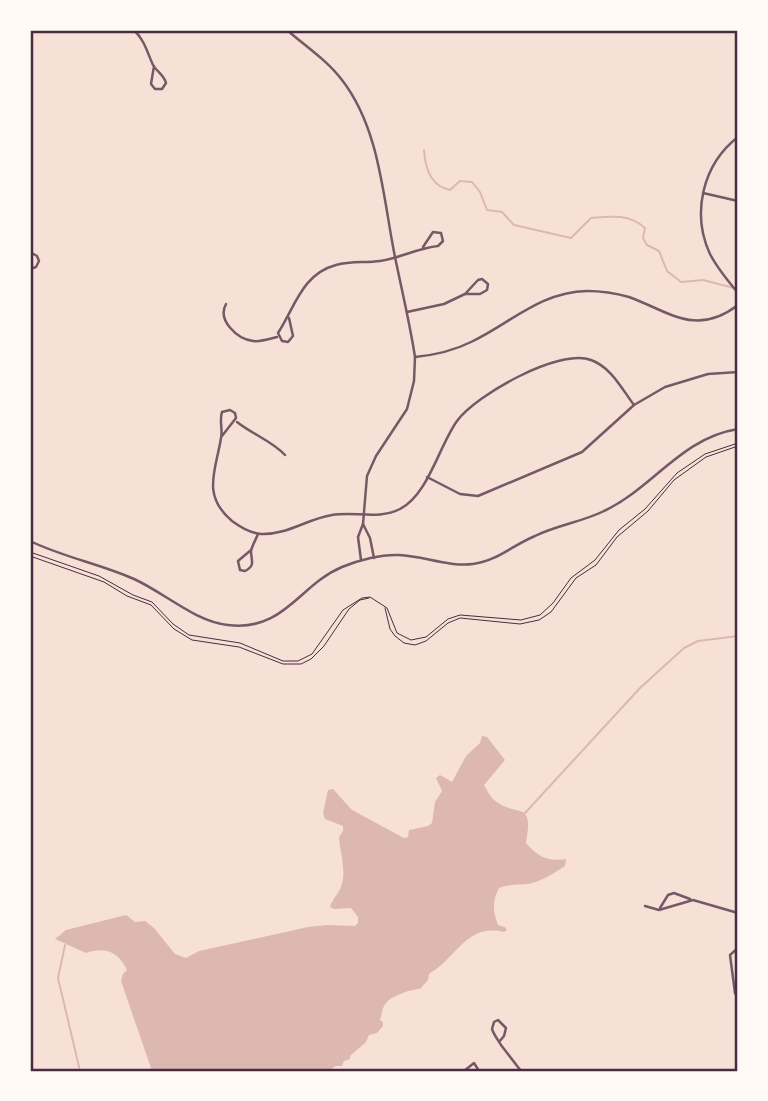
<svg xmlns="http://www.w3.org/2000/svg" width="768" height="1101" viewBox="0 0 768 1101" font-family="'Roboto Condensed',sans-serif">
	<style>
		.water { fill: #dcb8b0 }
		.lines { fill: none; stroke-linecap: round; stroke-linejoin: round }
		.stream { stroke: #dcb8b0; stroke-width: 2 }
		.path { stroke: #4a2c40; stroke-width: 1 }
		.minor { stroke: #755966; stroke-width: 2.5 }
		.tertiary { stroke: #755966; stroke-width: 2.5 }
		.neatline { fill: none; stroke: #4a2c40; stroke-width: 2.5 }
	</style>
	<rect width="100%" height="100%" fill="#f7e1d7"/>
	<path class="water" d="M482 736 487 737 505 760 484 785C487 790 490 796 494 800 518 819 534 798 526 843 538 857 548 862 566 859L565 866C554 873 541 882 528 884 517 885 509 884 499 888 492 901 493 912 498 925L505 927 507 930 504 932C466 923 457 958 429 974L428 980 420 989C412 989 391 996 386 1003 382 1007 382 1015 380 1020L383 1022V1026L377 1033 369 1035 366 1042 350 1056V1059L344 1061 342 1066H336L328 1071H152L121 981 123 974 127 970C119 952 105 946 86 953L55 939 66 930 126 915 135 922 145 921 154 928 175 954 186 958 199 951 308 927 327 925 355 926 358 923V917L351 908 334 909 330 907C332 899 338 895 341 887 347 871 340 854 339 837L343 831V826L325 819 323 813 328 790 333 789 352 810 404 838 408 837 409 830 428 826 432 823 435 802 442 791 436 778 440 775 452 782 466 756 480 743Z"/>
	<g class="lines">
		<g class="stream">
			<path d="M424 150C425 167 430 186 450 190L460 181 472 182 480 192 487 210 502 212 514 225 571 238 591 218C612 216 629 214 645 228L643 238 647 245 659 251 667 271 681 282 703 280 738 289"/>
			<polyline points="525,813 640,688 684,648 698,641 738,636"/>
			<polyline points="65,945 58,978 80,1071"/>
		</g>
		<g class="path">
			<polyline points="30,552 99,576 133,595 152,602 173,624 189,635 240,643 283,661 298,661 312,654 343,610 362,598 370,597 387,608 397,633 411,640 426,637 448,619 460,615 521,620 540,615 553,603 571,578 595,560 619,530 645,509 677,473 705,454 738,443"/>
			<polyline points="30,556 104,582 127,596 151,605 174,629 192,640 239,647 283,664 301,664 311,659 324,646 349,609 360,600 369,598"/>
			<polyline points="385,608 390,629 395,636 404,643 415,645 426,641 448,623 460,618 520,624 539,620 551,612 576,578 596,565 617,537 648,511 674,480 706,457 738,446"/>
		</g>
		<g class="minor">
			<path d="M134 30C145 41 147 52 153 65 157 72 164 75 166 83L162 89H155L151 84 154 66"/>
			<path d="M287 30C305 46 327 60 342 80 380 129 383 198 395 257 402 291 410 324 415 357L414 381 407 409 376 456 367 476 363 524 358 537 361 560"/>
			<polyline points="30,33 34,30"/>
			<path d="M738 137C703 164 691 213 710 254 717 268 728 281 738 293"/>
			<polyline points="703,193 738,201"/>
			<polyline points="30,252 37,256 39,261 36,267 30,269"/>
			<path d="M226 304C217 320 237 339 253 341 261 342 269 339 277 337"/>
			<polyline points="407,312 444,304 465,294 478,280 482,279 488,284 487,290 480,294 465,294"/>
			<path d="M289 318 293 336 288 342 282 341 278 333C295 307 302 274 336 265 351 261 365 263 380 261 400 258 418 248 438 246L443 241 441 233 433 232 423 247"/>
			<path d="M415 357C435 355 453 351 471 342 511 323 540 292 587 291 601 291 615 293 629 297 670 312 696 337 738 305"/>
			<path d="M237 422C252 434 272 441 285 455"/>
			<path d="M222 436 236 418 235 413 230 410 222 412C219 421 223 429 221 438 216 470 201 495 232 521 240 527 251 533 261 534 287 535 307 519 332 515 354 511 379 520 400 509 428 495 439 446 457 421 476 395 559 348 591 360 611 367 622 389 634 405"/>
			<polyline points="427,477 460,494 478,496 582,452 634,405 665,387 708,374 738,372"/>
			<polyline points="363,524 370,538 374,558"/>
			<path d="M251 550 238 561 240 570 245 571C256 565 251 561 251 551 252 546 256 539 258 534"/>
			<polyline points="645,906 659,910 693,900 738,913"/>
			<polyline points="660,908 668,895 674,893 690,899"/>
			<polyline points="738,948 730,955 735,993 738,998"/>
			<path d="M499 1042 504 1036 506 1028 498 1020 494 1022 492 1029C494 1035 498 1040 501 1045L521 1071"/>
			<polyline points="464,1071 474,1063 479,1071"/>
		</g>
		<path class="tertiary" d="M30 541C63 557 100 564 134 579 165 593 194 621 228 625 284 632 299 585 342 567 359 560 382 554 399 555 424 556 448 567 473 564 497 561 513 545 535 536 557 525 582 522 604 511 653 488 681 438 738 429"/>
	</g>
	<rect width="768" height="1101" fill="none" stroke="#fffaf5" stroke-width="63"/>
	<rect x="32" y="32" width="704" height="1038" class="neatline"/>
</svg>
